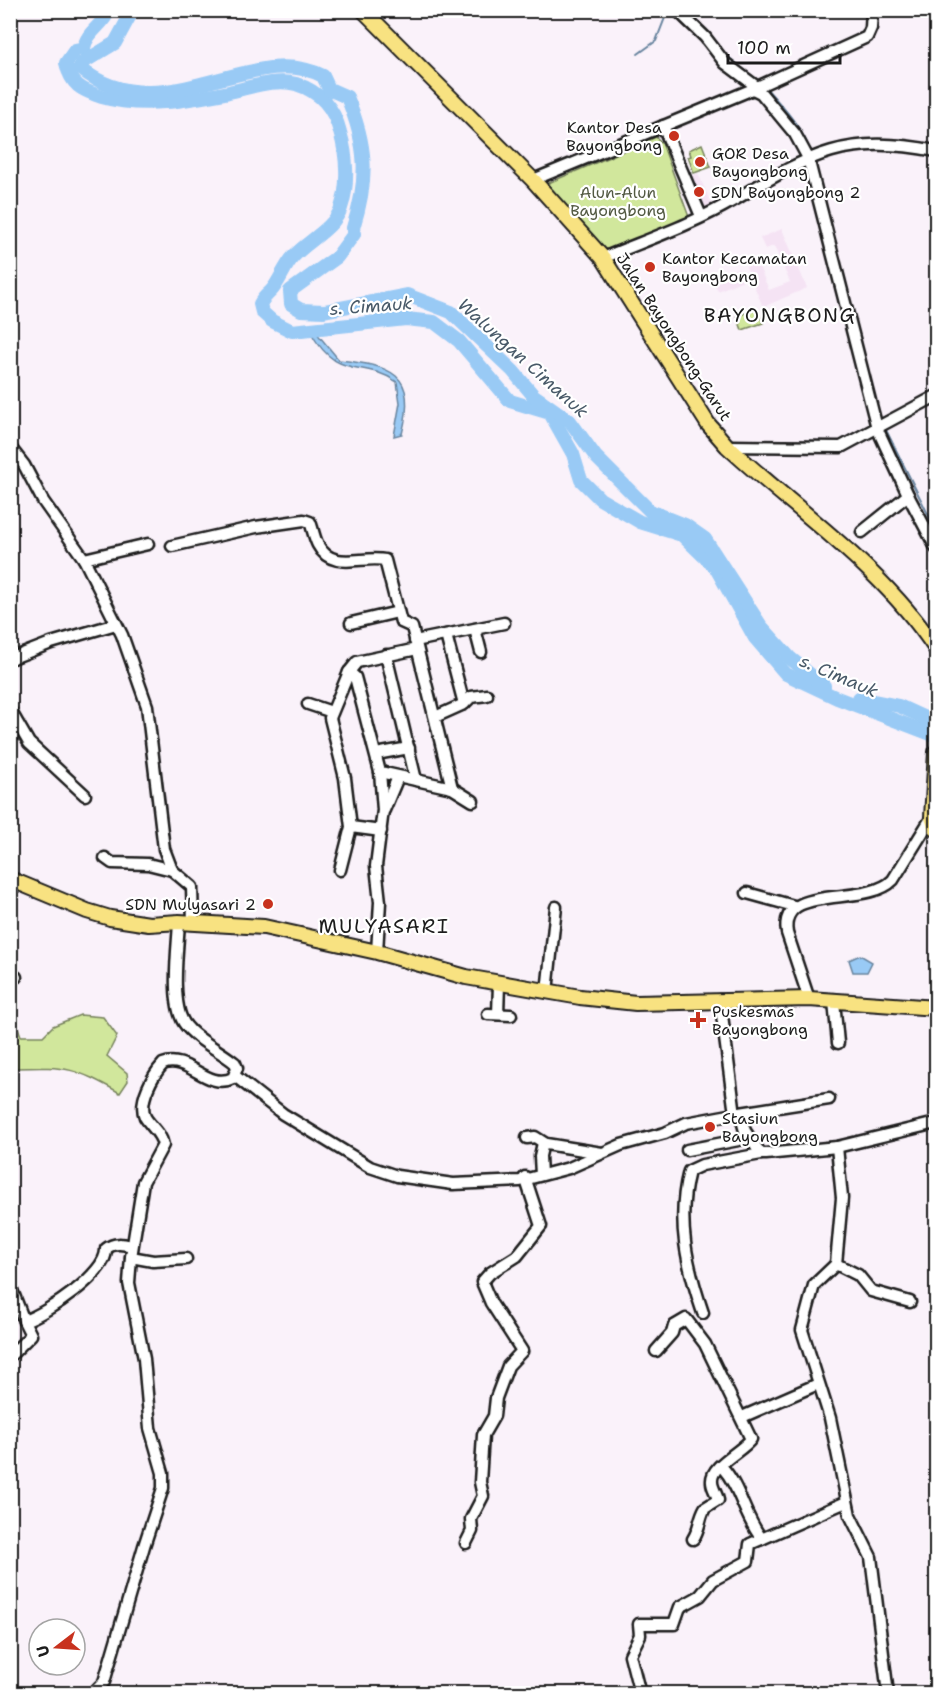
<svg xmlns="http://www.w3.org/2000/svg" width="947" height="1704" viewBox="0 0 947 1704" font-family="'Shantell Sans',sans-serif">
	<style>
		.built { fill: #f5e3f4 }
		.green { fill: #d1e79c; stroke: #76825c; stroke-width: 1.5 }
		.water { fill: #99caf5; stroke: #67849e; stroke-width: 1.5 }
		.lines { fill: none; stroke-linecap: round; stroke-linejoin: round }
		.stream { stroke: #67849e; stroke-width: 2 }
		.river { stroke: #99caf5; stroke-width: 14 }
		.minor-casing { stroke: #1c1c1c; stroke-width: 15 }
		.major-casing { stroke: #1c1c1c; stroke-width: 18 }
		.minor { stroke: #fff; stroke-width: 10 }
		.major { stroke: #f8e281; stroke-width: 14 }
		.poi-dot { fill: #c8321e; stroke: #fff; stroke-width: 2 }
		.labels { text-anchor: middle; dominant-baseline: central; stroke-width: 4.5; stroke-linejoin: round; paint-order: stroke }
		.poi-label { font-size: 16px; fill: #1c1c1c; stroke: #fff; text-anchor: start }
		.park-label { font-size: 16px; fill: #525942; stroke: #fff }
		.street-label { font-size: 16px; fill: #1c1c1c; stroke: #fff }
		.water-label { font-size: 18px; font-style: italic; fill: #485968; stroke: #fff }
		.quarter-label { font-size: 20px; letter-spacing: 1.5px; fill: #1c1c1c; stroke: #fff }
	</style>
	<rect width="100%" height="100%" fill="#faf2fa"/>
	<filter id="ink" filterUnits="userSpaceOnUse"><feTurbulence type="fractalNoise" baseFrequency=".0167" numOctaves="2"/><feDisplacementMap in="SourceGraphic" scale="12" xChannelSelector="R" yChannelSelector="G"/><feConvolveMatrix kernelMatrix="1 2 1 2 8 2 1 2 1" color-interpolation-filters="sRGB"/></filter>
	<g filter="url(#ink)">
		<g class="built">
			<polygon points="698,173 712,206 700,211 686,178"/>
			<polygon points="782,229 807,288 763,307 746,267 757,262 769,290 790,282 774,246 765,249 760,238"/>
			<polygon points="738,268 743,280 718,291 713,279"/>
		</g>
		<g class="green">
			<polygon points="656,137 662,143 689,217 603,259 539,187"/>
			<polygon points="702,144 711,167 694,173 688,157 691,156 689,150"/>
			<polygon points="757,309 763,323 742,330 737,316"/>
			<path d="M80 1015 103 1017 117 1036 107 1056 127 1073 128 1081 120 1093C75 1068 68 1066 16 1068L13 1081H11V1020L15 1019 21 1036H43L53 1026Z"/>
		</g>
		<g class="water">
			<path d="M322 326 315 331 339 360C391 366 418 372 402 434L394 436 400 403 397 382C360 357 339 383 310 331Z"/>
			<polygon points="860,955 872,962 867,972 853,972 849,960"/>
		</g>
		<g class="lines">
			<g class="stream">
				<polyline points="687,10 707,32"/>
				<polyline points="713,39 720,48"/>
				<polyline points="638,54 656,41 668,10"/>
				<polyline points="726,55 754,78"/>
				<path d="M765 87C782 106 804 129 811 154"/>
				<polyline points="885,428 936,530"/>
			</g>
			<g class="river">
				<path d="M109 10C103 26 87 31 84 48L75 50 66 63C71 85 81 90 102 97 143 109 188 100 229 92 249 88 276 78 296 84 321 92 334 108 340 132 347 155 349 185 341 208 334 229 307 241 293 257 284 267 279 283 271 291 266 296 263 298 260 304L262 312 272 321 292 331 406 319 434 322 459 341 510 401 550 413 573 454 581 480 600 499 640 522 682 535 716 568 755 638 786 674 837 698 936 736"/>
				<path d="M133 10 115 43 82 63 80 68C160 134 254 39 323 76L329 89 347 97C367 145 369 178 353 228L354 234 337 257 290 291 291 304 301 310 324 311 407 295 451 312 513 371 533 395 570 421 596 457 650 511 685 525 705 539 761 626 790 658 824 686"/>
				<polyline points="859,698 899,706 936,723"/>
			</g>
			<defs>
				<g id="minor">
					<polyline points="677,10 705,37 725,63 757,87 756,89"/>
					<polyline points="757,87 867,37 871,28 872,10"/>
					<polyline points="663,126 701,216"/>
					<polyline points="533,180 753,89 761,93 795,134 808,158 877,428 910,499 936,548"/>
					<path d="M603 258C646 240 694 224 734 200 810 155 844 133 936 151"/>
					<polyline points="727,446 841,447 936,396"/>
					<polyline points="10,447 24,465 43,501 84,559 122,635 147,706 164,849 172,870 192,887 193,923"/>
					<polyline points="862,532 908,495"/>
					<path d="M172 546 256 527 304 520 310 522C313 529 314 538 318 545 332 572 363 555 385 560L401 622 412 627 452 788"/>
					<polyline points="84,559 148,544"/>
					<polyline points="351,623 398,612"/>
					<polyline points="475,629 481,652"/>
					<polyline points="446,635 464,704"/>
					<polyline points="415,641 504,623"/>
					<polyline points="386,655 416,780"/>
					<polyline points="10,659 51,643 116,624"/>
					<polyline points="349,672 357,662 417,649"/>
					<polyline points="308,704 332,712"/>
					<polyline points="10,710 29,743 85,795"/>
					<polyline points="435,717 464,704 471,697 487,695"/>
					<polyline points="376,754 409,748"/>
					<polyline points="380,772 452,788 473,801"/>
					<polyline points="384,810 398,777"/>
					<polyline points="351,827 381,831"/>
					<polyline points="105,858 112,863 148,864 172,870"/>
					<polyline points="340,870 351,827 345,778 330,718 349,672 355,677 380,772 383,810 376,866 380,902 377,952"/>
					<polyline points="747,893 794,906"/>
					<polyline points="10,979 16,977"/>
					<polyline points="547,992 556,907"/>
					<path d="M809 999 787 933C778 882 866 908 893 880L932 817"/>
					<polyline points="720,1000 735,1114"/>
					<polyline points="834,1001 838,1043"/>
					<polyline points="488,1014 511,1015"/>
					<polyline points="498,1014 499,984"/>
					<polyline points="235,1076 283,1114 370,1167 397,1176 453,1184 520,1181 569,1168 621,1145 665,1133 686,1123 740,1113 745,1131 761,1154 766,1154 837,1147 936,1123"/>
					<polyline points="740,1113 829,1099"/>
					<polyline points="527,1138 535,1137 546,1144 602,1153"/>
					<polyline points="687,1150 749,1138"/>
					<polyline points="541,1175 540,1156 543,1143"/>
					<polyline points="131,1257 153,1261 186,1259"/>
					<polyline points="836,1264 842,1198 837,1147"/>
					<path d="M10 1285 24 1321C47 1313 107 1274 106 1249 114 1242 123 1244 132 1246"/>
					<path d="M703 1313C687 1266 676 1221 689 1171L702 1165 761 1154"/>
					<path d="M656 1351 672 1333 674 1326 686 1319 705 1344 751 1439C743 1451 710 1465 712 1482 712 1488 717 1494 718 1500L705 1508C699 1518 700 1529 693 1539"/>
					<polyline points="10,1356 31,1335 24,1321"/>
					<polyline points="742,1417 818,1384"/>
					<path d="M722 1467C741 1488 744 1517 762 1539"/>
					<polyline points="466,1543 472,1531 471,1519 483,1496 480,1482 483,1435 494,1416 496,1398 508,1366 522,1351 491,1303 482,1282 490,1273 517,1256 541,1226 525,1177"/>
					<path d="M92 1694 104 1682 144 1546 163 1488V1473L150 1428 144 1359 129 1283 131 1257 143 1182 163 1145C161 1133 151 1127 145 1117 138 1101 153 1075 163 1064 188 1054 207 1091 233 1078L237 1068 235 1063C219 1050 195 1039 184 1023 170 1002 178 947 179 922"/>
					<polyline points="640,1694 630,1655 640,1635 639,1624 674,1624 680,1607 700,1596 713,1580 748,1561 750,1544 846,1502"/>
					<polyline points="888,1694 871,1557 850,1515 830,1418 802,1330 814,1285 836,1264 858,1275 871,1291 910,1302"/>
				</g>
				<g id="major">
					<path d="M363 10 533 180 603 258 708 424 727 446C798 512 882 567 936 649"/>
					<polyline points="936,752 932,817 936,829"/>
					<polyline points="10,879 87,911 110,918 149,924 179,922 264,927 377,952 466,977 580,997 636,1003 809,999 936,1008"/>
				</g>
			</defs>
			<use href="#minor" class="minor-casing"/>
			<use href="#major" class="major-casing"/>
			<use href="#minor" class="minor"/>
			<use href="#major" class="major"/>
		</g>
	</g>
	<g class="poi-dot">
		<circle cx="674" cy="136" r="6"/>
		<circle cx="700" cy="162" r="6"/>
		<circle cx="699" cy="192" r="6"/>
		<circle cx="650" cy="267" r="6"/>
		<circle cx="268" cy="904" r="6"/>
		<path d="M695 1011h6v6h6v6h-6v6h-6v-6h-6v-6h6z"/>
		<circle cx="710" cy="1127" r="6"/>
	</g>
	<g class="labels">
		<g class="poi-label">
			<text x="662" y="127" text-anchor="end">Kantor Desa<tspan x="662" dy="18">Bayongbong</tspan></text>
			<text x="712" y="153">GOR Desa<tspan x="712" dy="18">Bayongbong</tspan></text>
			<text x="711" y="192">SDN Bayongbong 2</text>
			<text x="662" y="258">Kantor Kecamatan<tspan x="662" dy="18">Bayongbong</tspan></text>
			<text x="256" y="904" text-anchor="end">SDN Mulyasari 2</text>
			<text x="712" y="1011">Puskesmas<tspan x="712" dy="18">Bayongbong</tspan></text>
			<text x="722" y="1118">Stasiun<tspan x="722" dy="18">Bayongbong</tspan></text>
		</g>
		<g class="park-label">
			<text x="618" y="192">Alun-Alun<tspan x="618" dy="18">Bayongbong</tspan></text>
		</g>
		<g class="street-label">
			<text transform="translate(674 337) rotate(57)">Jalan Bayongbong-Garut</text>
		</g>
		<g class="water-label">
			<text transform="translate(371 306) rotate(-4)">s. Cimauk</text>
			<text transform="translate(523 358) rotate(42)">Walungan Cimanuk</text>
			<text transform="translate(839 676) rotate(23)">s. Cimauk</text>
		</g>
		<g class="quarter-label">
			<text x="780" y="315">BAYONGBONG</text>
			<text x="384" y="926">MULYASARI</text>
		</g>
	</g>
	<rect width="947" height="1704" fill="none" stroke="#fff" stroke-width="36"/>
	<rect x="18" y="18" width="911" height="1668" fill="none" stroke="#1c1c1c" stroke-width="2" filter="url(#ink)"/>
	<g transform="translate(57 1647) rotate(253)"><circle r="28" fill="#ffffff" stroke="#a4a4a4" stroke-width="1.5"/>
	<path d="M0-4.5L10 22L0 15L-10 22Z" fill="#c8321e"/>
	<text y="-9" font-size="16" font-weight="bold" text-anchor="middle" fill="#1c1c1c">U</text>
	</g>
	<path d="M728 54v9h112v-9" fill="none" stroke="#1c1c1c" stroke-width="3"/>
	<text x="737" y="54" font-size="18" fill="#1c1c1c" stroke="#ffffff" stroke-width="4.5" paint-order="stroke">100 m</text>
</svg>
